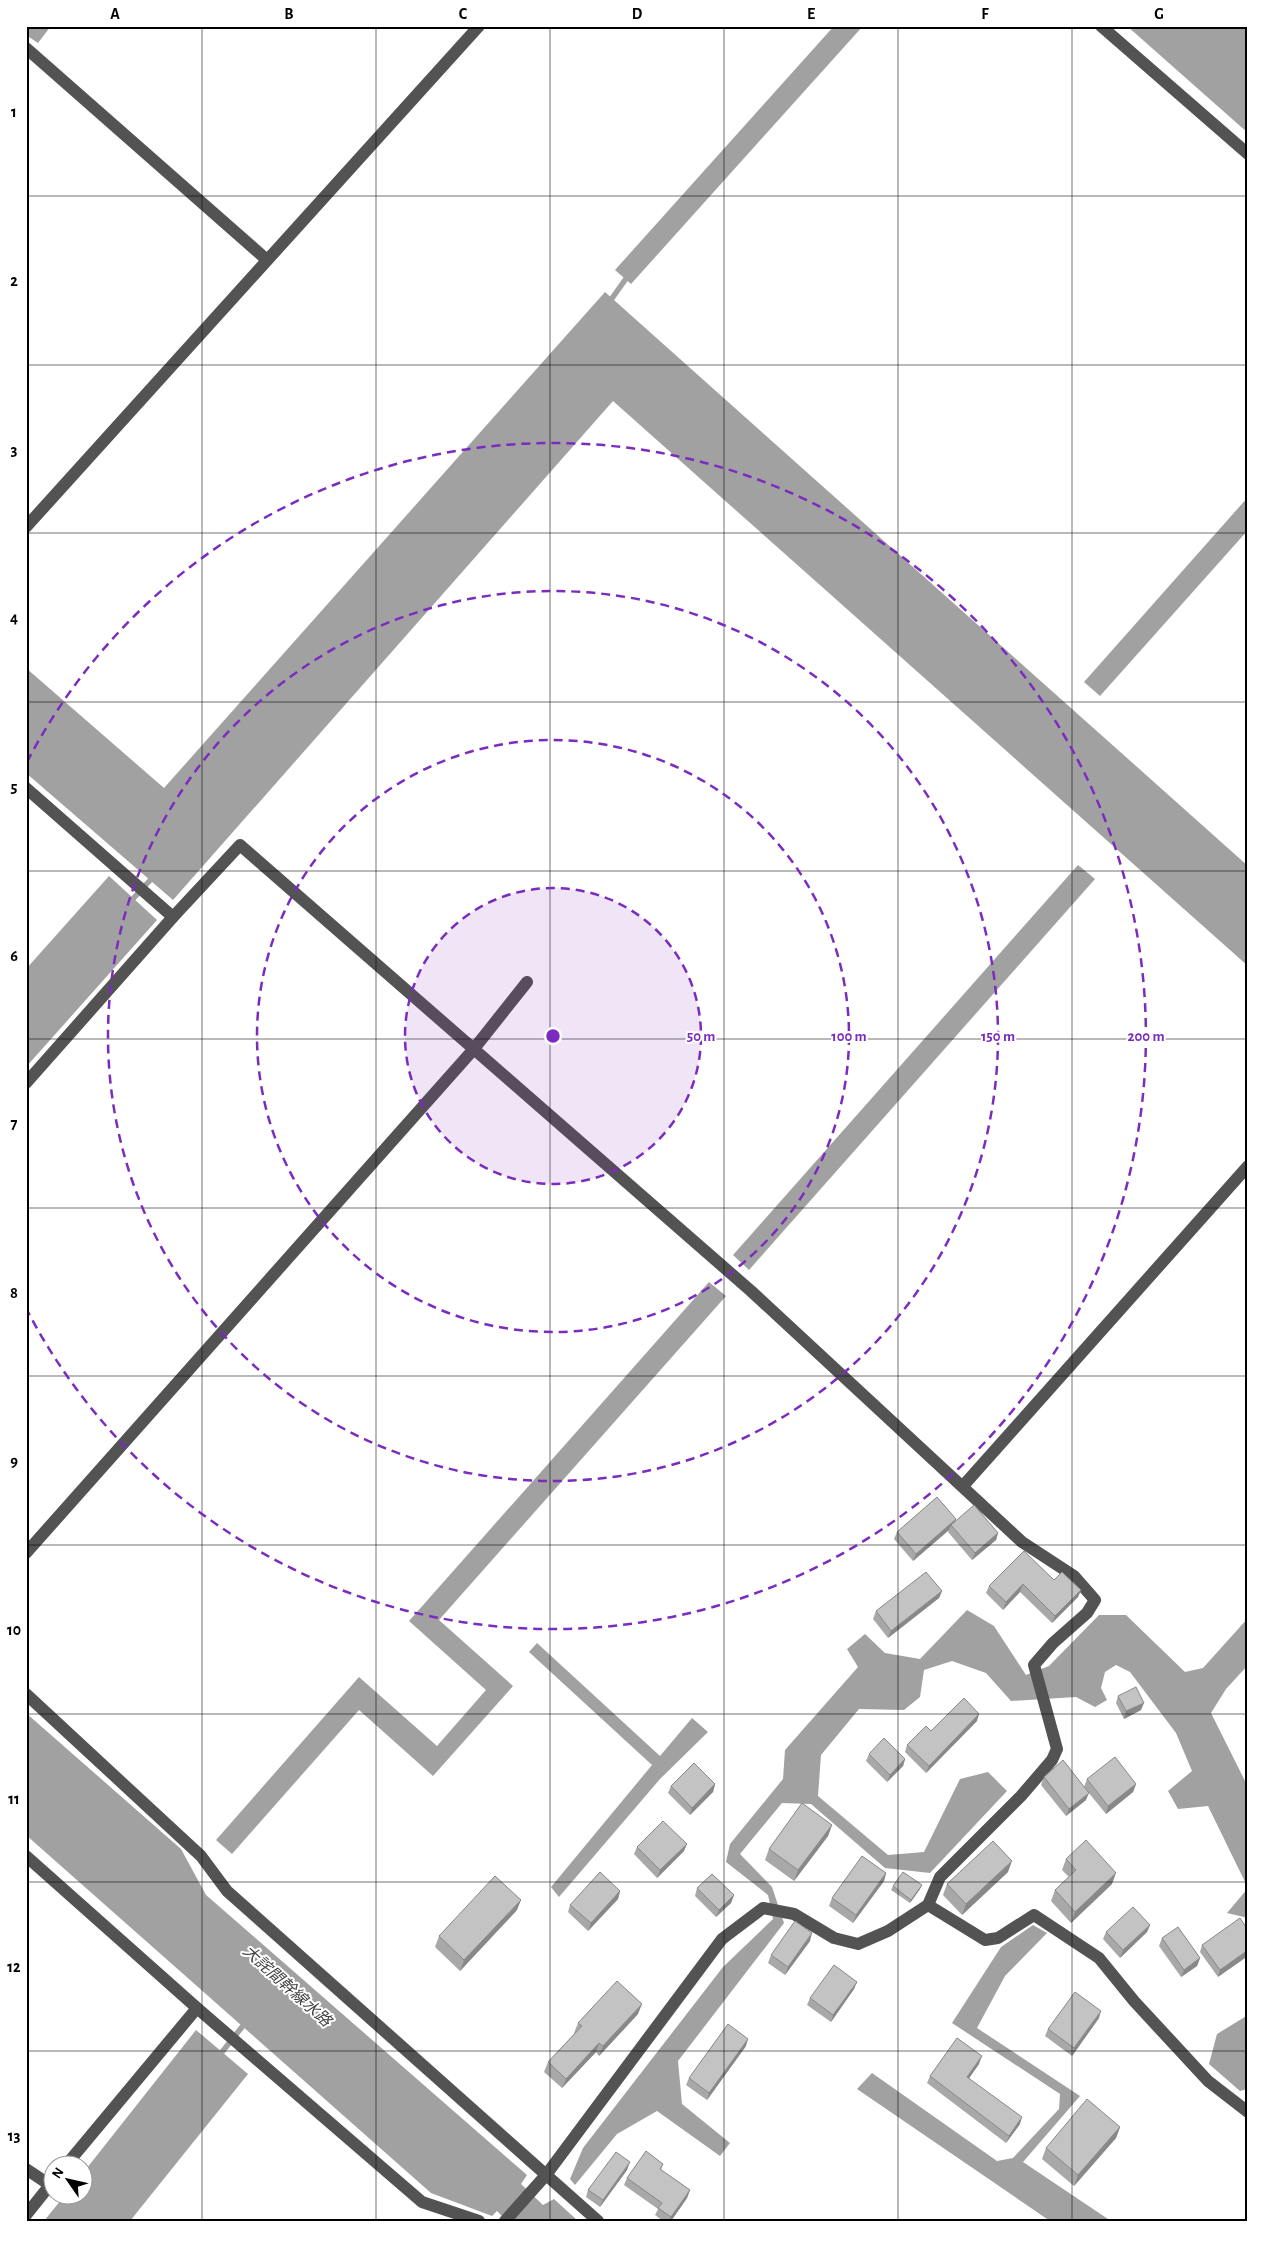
<svg xmlns="http://www.w3.org/2000/svg" width="1274" height="2247" viewBox="0 0 1274 2247" font-family="'Alegreya Sans','Noto Sans JP',sans-serif">
	<style>
		.water { fill: #a1a1a1 }
		.lines { fill: none; stroke-linecap: round; stroke-linejoin: round }
		.stream { stroke: #a1a1a1; stroke-width: 5.5 }
		.minor { stroke: #535353; stroke-width: 12 }
		.wall { fill: #a8a8a8 }
		.shaded-wall { fill: #888 }
		.building { fill: #c3c3c3; stroke: #888 }
		.grid { fill: none; stroke: #000; stroke-width: 1; stroke-opacity: 0.55 }
		.ring { fill: none; stroke: #7b2cbf; stroke-width: 2.5; stroke-dasharray: 9 6 }
		.labels { text-anchor: middle; dominant-baseline: central; stroke-width: 4; stroke-linejoin: round; paint-order: stroke }
		.water-label { font-size: 16px; font-style: italic; fill: #424242; stroke: #fff }
		.centre { fill: #7b2cbf; stroke: #fff; stroke-width: 2.5 }
		.ring-label { font-size: 15px; text-anchor: middle; font-weight: bold; fill: #7b2cbf; stroke: #fff; stroke-width: 4; stroke-linejoin: round; paint-order: stroke }
		.neatline { fill: none; stroke: #000; stroke-width: 2 }
		.grid-label { font-size: 16px; text-anchor: middle; font-weight: bold; fill: #000 }
	</style>
	<rect width="100%" height="100%" fill="#fff"/>
	<g class="water">
		<polygon points="26,26 51,26 38,43 26,35"/>
		<polygon points="834,26 863,26 631,284 615,270"/>
		<polygon points="1127,26 1248,26 1248,133"/>
		<polygon points="605,292 1248,866 1248,966 613,401 173,900 26,773 26,668 164,788"/>
		<polygon points="1248,497 1248,530 1100,696 1084,682"/>
		<polygon points="1078,865 1095,879 749,1270 733,1255"/>
		<polygon points="109,876 157,920 26,1067 26,969"/>
		<polygon points="709,1282 726,1296 439,1620 513,1686 433,1776 359,1710 232,1854 216,1840 359,1677 437,1746 486,1690 409,1621"/>
		<polygon points="967,1610 994,1626 1026,1675 1049,1666 1099,1615 1126,1615 1185,1672 1203,1668 1248,1618 1248,1665 1226,1689 1211,1713 1248,1787 1248,1918 1227,1913 1248,1888 1208,1806 1178,1809 1168,1791 1192,1771 1176,1733 1130,1672 1116,1665 1105,1672 1101,1688 1107,1700 1095,1707 1076,1697 1011,1701 986,1673 952,1661 924,1670 920,1697 904,1710 859,1709 821,1755 818,1796 888,1855 924,1852 960,1779 988,1772 1007,1791 930,1873 885,1868 811,1804 782,1803 740,1854 772,1887 784,1923 678,2061 682,2104 730,2143 720,2156 657,2111 617,2134 575,2185 570,2179 583,2148 723,1967 773,1919 768,1895 726,1862 730,1844 783,1779 785,1750 858,1667 847,1649 865,1634 885,1653 920,1659"/>
		<polygon points="537,1643 660,1756 692,1718 708,1732 660,1779 559,1897 551,1887 652,1765 529,1652"/>
		<polygon points="26,1713 181,1849 206,1895 527,2175 521,2184 543,2205 554,2199 578,2221 507,2221 497,2211 492,2216 431,2193 26,1835"/>
		<polygon points="1033,1925 1047,1933 1005,1976 977,2028 1080,2096 1023,2162 1111,2221 1050,2221 857,2089 872,2073 997,2161 1013,2158 1059,2109 1060,2094 952,2023 1001,1947"/>
		<polygon points="1248,2015 1248,2089 1240,2091 1209,2064 1217,2034"/>
		<polygon points="196,2030 248,2074 130,2221 44,2221 65,2195 82,2194 83,2173"/>
	</g>
	<g class="lines">
		<g class="stream">
			<polyline points="608,304 630,273"/>
			<polyline points="130,902 154,876"/>
			<polyline points="218,2057 246,2022"/>
		</g>
		<g class="minor">
			<polyline points="1101,26 1248,154"/>
			<polyline points="26,48 267,260"/>
			<polyline points="26,527 479,26"/>
			<polyline points="26,788 173,917 240,845 751,1291 1022,1542 1074,1576 1095,1600 1087,1613 1053,1643 1034,1665 1057,1749 1052,1760 1021,1796 940,1877 928,1905 888,1931 858,1944 834,1938 794,1914 763,1908 722,1939 546,2175 505,2221"/>
			<polyline points="26,1083 173,917"/>
			<polyline points="963,1486 1248,1166"/>
			<polyline points="26,1553 473,1050 527,982"/>
			<polyline points="26,1694 201,1856 227,1891 598,2221"/>
			<polyline points="26,1856 197,2008 422,2202 479,2221"/>
			<polyline points="928,1905 985,1940 998,1938 1034,1915 1099,1958 1134,2001 1208,2081 1248,2112"/>
			<polyline points="67,2164 197,2008"/>
			<polyline points="26,2169 50,2185 52,2182"/>
			<polyline points="26,2215 50,2185"/>
		</g>
	</g>
	<g class="wall">
		<polygon points="955,1521 998,1533 996,1540 972,1560 948,1532 949,1530 913,1561 894,1539 897,1532"/>
		<polygon points="1054,1580 1081,1590 1078,1597 1052,1623 1020,1592 1003,1610 986,1593 989,1586"/>
		<polygon points="942,1591 939,1598 888,1638 873,1619 876,1611"/>
		<polygon points="1118,1696 1141,1710 1124,1719 1116,1703"/>
		<polygon points="977,1721 926,1773 905,1752 907,1745 931,1731"/>
		<polygon points="869,1754 905,1759 903,1766 887,1782 866,1761"/>
		<polygon points="1044,1777 1086,1800 1066,1816 1041,1785"/>
		<polygon points="1087,1779 1136,1784 1133,1792 1106,1814 1084,1787"/>
		<polygon points="715,1784 713,1792 690,1815 668,1793 671,1786"/>
		<polygon points="832,1825 828,1836 794,1881 765,1860 769,1849"/>
		<polygon points="637,1847 684,1851 657,1878 634,1854"/>
		<polygon points="1066,1859 1112,1884 1071,1923 1051,1901 1055,1890 1069,1877 1062,1870"/>
		<polygon points="1008,1872 962,1915 943,1895 947,1884"/>
		<polygon points="886,1873 884,1881 853,1923 829,1906 832,1898"/>
		<polygon points="893,1886 920,1889 910,1903 891,1890"/>
		<polygon points="697,1888 734,1895 731,1903 716,1917 695,1896"/>
		<polygon points="620,1891 618,1899 588,1931 568,1912 570,1905"/>
		<polygon points="517,1910 460,1971 435,1947 439,1936"/>
		<polygon points="1150,1925 1147,1932 1120,1958 1103,1939 1106,1932"/>
		<polygon points="1248,1930 1218,1977 1200,1952 1202,1945"/>
		<polygon points="1162,1938 1200,1958 1197,1966 1181,1977 1159,1946"/>
		<polygon points="810,1941 785,1975 768,1963 771,1955"/>
		<polygon points="854,1989 831,2022 807,2005 810,1998"/>
		<polygon points="638,2014 599,2056 596,2052 562,2088 544,2072 548,2062 575,2033 574,2033 578,2023"/>
		<polygon points="1099,2018 1072,2056 1045,2036 1048,2029"/>
		<polygon points="746,2046 707,2100 686,2085 689,2078"/>
		<polygon points="979,2064 969,2078 1020,2124 1006,2143 927,2083 930,2076"/>
		<polygon points="1120,2127 1116,2138 1074,2186 1042,2159 1046,2148"/>
		<polygon points="663,2164 661,2170 690,2190 687,2198 671,2221 663,2221 655,2215 658,2209 624,2185 627,2178"/>
		<polygon points="627,2170 600,2207 586,2197 588,2190"/>
	</g>
	<g class="shaded-wall">
		<polygon points="956,1519 953,1527 951,1525 949,1530 913,1561 916,1554"/>
		<polygon points="998,1533 996,1540 972,1560 975,1553"/>
		<polygon points="1023,1584 1020,1592 1003,1610 1006,1602"/>
		<polygon points="1081,1590 1078,1597 1052,1623 1055,1616"/>
		<polygon points="942,1591 939,1598 888,1638 891,1631"/>
		<polygon points="1144,1703 1141,1710 1124,1719 1126,1711"/>
		<polygon points="979,1714 977,1721 926,1773 929,1766"/>
		<polygon points="905,1759 903,1766 887,1782 890,1775"/>
		<polygon points="715,1784 713,1792 690,1815 692,1808"/>
		<polygon points="1136,1784 1133,1792 1106,1814 1108,1806"/>
		<polygon points="1089,1793 1086,1800 1066,1816 1069,1809"/>
		<polygon points="832,1825 828,1836 794,1881 798,1870"/>
		<polygon points="687,1844 684,1851 657,1878 660,1870"/>
		<polygon points="1012,1861 1008,1872 962,1915 966,1904"/>
		<polygon points="886,1873 884,1881 853,1923 856,1915"/>
		<polygon points="1116,1873 1112,1884 1071,1923 1075,1912"/>
		<polygon points="922,1885 920,1889 910,1903 911,1900"/>
		<polygon points="620,1891 618,1899 588,1931 591,1923"/>
		<polygon points="734,1895 731,1903 716,1917 719,1910"/>
		<polygon points="521,1900 517,1910 460,1971 464,1960"/>
		<polygon points="1150,1925 1147,1932 1120,1958 1123,1950"/>
		<polygon points="812,1933 810,1941 785,1975 788,1967"/>
		<polygon points="1248,1950 1248,1956 1218,1977 1220,1970"/>
		<polygon points="1200,1958 1197,1966 1181,1977 1184,1970"/>
		<polygon points="857,1982 854,1989 831,2022 833,2015"/>
		<polygon points="642,2004 638,2014 599,2056 603,2046"/>
		<polygon points="1101,2011 1099,2018 1072,2056 1074,2048"/>
		<polygon points="748,2039 746,2046 707,2100 709,2093"/>
		<polygon points="599,2043 596,2052 562,2088 566,2079"/>
		<polygon points="982,2056 979,2064 965,2084 967,2077"/>
		<polygon points="1022,2117 1020,2124 1006,2143 1009,2136"/>
		<polygon points="1120,2127 1116,2138 1074,2186 1078,2175"/>
		<polygon points="630,2162 627,2170 600,2207 603,2200"/>
		<polygon points="690,2190 687,2198 671,2221 669,2221 671,2217"/>
	</g>
	<g class="building">
		<polygon points="937,1497 956,1519 916,1554 897,1532"/>
		<polygon points="974,1505 998,1533 975,1553 951,1525"/>
		<polygon points="1024,1551 1054,1580 1062,1572 1081,1590 1055,1616 1023,1584 1006,1602 989,1586"/>
		<polygon points="926,1572 942,1591 891,1631 876,1611"/>
		<polygon points="1136,1687 1144,1703 1126,1711 1118,1696"/>
		<polygon points="964,1698 979,1714 929,1766 907,1745 926,1726 931,1731"/>
		<polygon points="884,1738 905,1759 890,1775 869,1754"/>
		<polygon points="1115,1757 1136,1784 1108,1806 1087,1779"/>
		<polygon points="1063,1760 1089,1793 1069,1809 1044,1777"/>
		<polygon points="694,1763 715,1784 692,1808 671,1786"/>
		<polygon points="802,1803 832,1825 798,1870 769,1849"/>
		<polygon points="663,1821 687,1844 660,1870 637,1847"/>
		<polygon points="1086,1840 1116,1873 1075,1912 1055,1890 1076,1870 1066,1859"/>
		<polygon points="993,1841 1012,1861 966,1904 947,1884"/>
		<polygon points="862,1856 886,1873 856,1915 832,1898"/>
		<polygon points="600,1872 620,1891 591,1923 570,1905"/>
		<polygon points="903,1872 922,1885 911,1900 893,1886"/>
		<polygon points="712,1874 734,1895 719,1910 697,1888"/>
		<polygon points="495,1876 521,1900 464,1960 439,1936"/>
		<polygon points="1133,1907 1150,1925 1123,1950 1106,1932"/>
		<polygon points="1240,1918 1248,1930 1248,1950 1220,1970 1202,1945"/>
		<polygon points="795,1921 812,1933 788,1967 771,1955"/>
		<polygon points="1178,1927 1200,1958 1184,1970 1162,1938"/>
		<polygon points="834,1965 857,1982 833,2015 810,1998"/>
		<polygon points="617,1981 642,2004 603,2046 599,2043 566,2079 548,2062 582,2026 578,2023"/>
		<polygon points="1075,1992 1101,2011 1074,2048 1048,2029"/>
		<polygon points="728,2024 748,2039 709,2093 689,2078"/>
		<polygon points="957,2038 982,2056 967,2077 1022,2117 1009,2136 930,2076"/>
		<polygon points="1087,2099 1120,2127 1078,2175 1046,2148"/>
		<polygon points="646,2151 663,2164 660,2169 690,2190 671,2217 658,2208 662,2203 627,2178"/>
		<polygon points="616,2152 630,2162 603,2200 588,2190"/>
	</g>
	<path class="grid" d="M202 26V2221M376 26V2221M550 26V2221M724 26V2221M898 26V2221M1072 26V2221M26 196H1248M26 365H1248M26 533H1248M26 702H1248M26 871H1248M26 1039H1248M26 1208H1248M26 1376H1248M26 1545H1248M26 1714H1248M26 1882H1248M26 2051H1248"/>
	<circle cx="553" cy="1036" r="148" fill="#7b2cbf" fill-opacity=".12"/>
	<g class="ring">
		<circle cx="553" cy="1036" r="148"/>
		<circle cx="553" cy="1036" r="296"/>
		<circle cx="553" cy="1036" r="445"/>
		<path d="M27 762A593 593 0 1 1 27 1310"/>
	</g>
	<g class="labels">
		<g class="water-label">
			<text transform="translate(287 1986) rotate(42)">大詫間幹線水路</text>
		</g>
	</g>
	<circle cx="553" cy="1036" r="8" class="centre"/>
	<g class="ring-label">
		<text x="701" y="1041">50 m</text>
		<text x="849" y="1041">100 m</text>
		<text x="998" y="1041">150 m</text>
		<text x="1146" y="1041">200 m</text>
	</g>
	<rect width="1274" height="2247" fill="none" stroke="#ffffff" stroke-width="55"/>
	<g transform="translate(68 2180) rotate(304)"><circle r="24" fill="#ffffff" stroke="#999999"/>
	<path d="M0-4L9 19L0 12L-9 19Z" fill="#000000"/>
	<text y="-8" font-size="14" font-weight="bold" text-anchor="middle" fill="#000000">N</text>
	</g>
	<rect x="28" y="28" width="1218" height="2192" class="neatline"/>
	<g class="grid-label">
		<text x="115" y="19">A</text>
		<text x="289" y="19">B</text>
		<text x="463" y="19">C</text>
		<text x="637" y="19">D</text>
		<text x="811" y="19">E</text>
		<text x="985" y="19">F</text>
		<text x="1159" y="19">G</text>
		<text x="14" y="117">1</text>
		<text x="14" y="286">2</text>
		<text x="14" y="455">3</text>
		<text x="14" y="623">4</text>
		<text x="14" y="792">5</text>
		<text x="14" y="961">6</text>
		<text x="14" y="1129">7</text>
		<text x="14" y="1298">8</text>
		<text x="14" y="1466">9</text>
		<text x="14" y="1635">10</text>
		<text x="14" y="1804">11</text>
		<text x="14" y="1972">12</text>
		<text x="14" y="2141">13</text>
	</g>
</svg>
